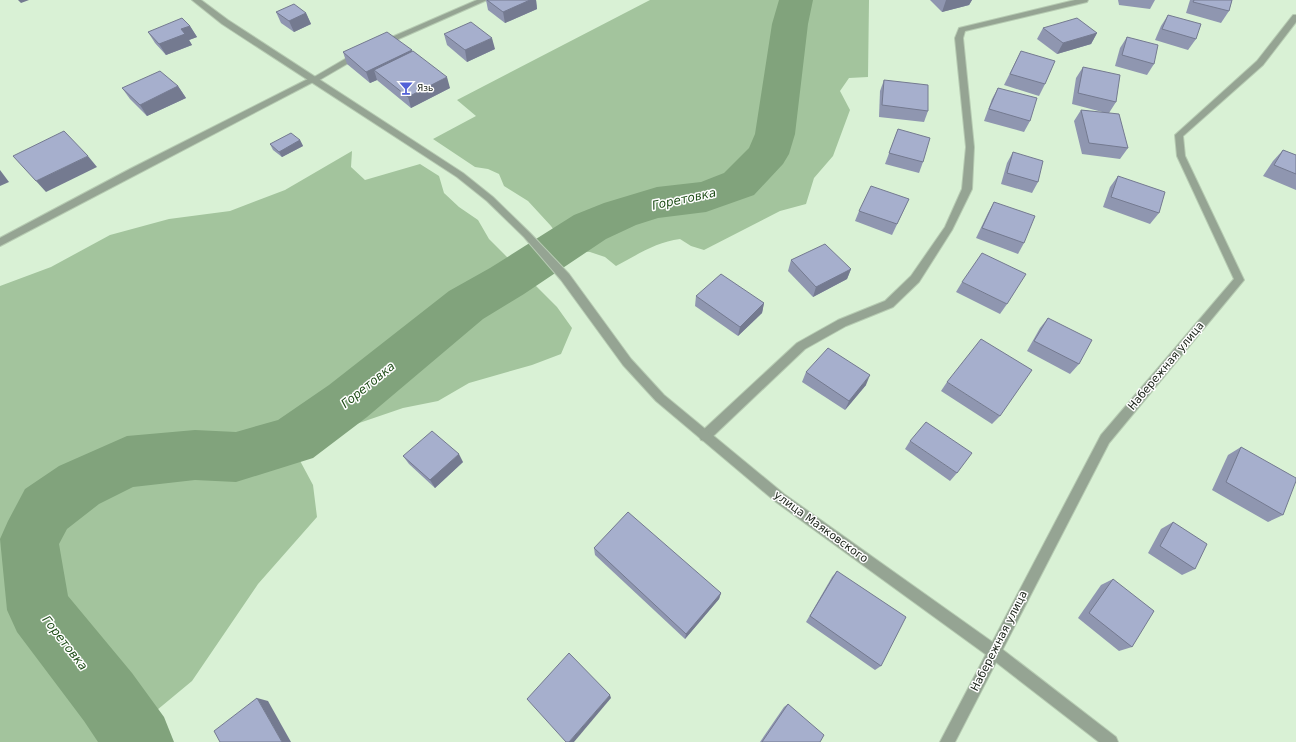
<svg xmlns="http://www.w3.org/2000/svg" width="1296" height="742" viewBox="0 0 1296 742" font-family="'DejaVu Sans',sans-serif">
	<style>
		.green { fill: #a3c49d }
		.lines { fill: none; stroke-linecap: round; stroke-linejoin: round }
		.river { fill: #81a37c; fill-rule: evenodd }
		.service-casing { stroke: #b6cbb2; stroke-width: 2 }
		.minor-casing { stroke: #b6cbb2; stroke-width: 2 }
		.tertiary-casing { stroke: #b6cbb2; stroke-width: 2 }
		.service { fill: #95a493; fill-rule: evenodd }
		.minor { fill: #95a493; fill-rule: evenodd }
		.tertiary { fill: #95a493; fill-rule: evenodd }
		.wall { fill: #8f96b0 }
		.shaded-wall { fill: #747a90 }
		.building { fill: #a6afcd; stroke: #747a90 }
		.labels { text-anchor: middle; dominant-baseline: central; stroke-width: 3; stroke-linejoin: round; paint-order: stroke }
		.far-poi-label { font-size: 9px; fill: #171f15; stroke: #fff; text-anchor: start }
		.street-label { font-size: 11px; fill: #171f15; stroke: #fff }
		.water-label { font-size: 12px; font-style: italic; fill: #1f4e18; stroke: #fff }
	</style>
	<rect width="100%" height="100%" fill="#d9f1d5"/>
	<g class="green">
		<path d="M650 0H869L868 77 849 78 840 91 850 110 833 156 814 178 806 204 780 211 704 250 691 246 680 239C656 242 637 255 616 266L605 257 590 252 576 251 565 246 551 226 528 201 504 186 499 174 488 169 475 167 433 139 476 116 457 100Z"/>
		<polygon points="352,151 351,167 365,180 420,164 439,176 444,193 459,207 478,220 489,239 557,307 572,328 561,354 532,365 469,383 438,401 403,408 327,434 298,457 313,485 317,517 258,584 192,681 151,715 145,742 0,742 0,286 51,267 110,235 169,219 230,211 285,190"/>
	</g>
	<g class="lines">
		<polygon class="river" points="779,0 813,0 808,24 795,134 789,154 783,164 754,195 706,212 658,218 636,225 606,239 524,294 483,319 367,417 313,458 236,482 195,480 133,487 99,504 67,529 59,544 68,596 132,673 164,717 174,742 98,742 84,721 17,632 7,610 0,539 8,521 25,489 59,466 127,436 195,430 236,432 278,420 329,385 449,291 490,268 574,215 604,203 657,187 701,182 724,173 749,148 755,134 772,24"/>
		<defs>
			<g id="service">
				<polygon points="477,0 487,0 385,45 379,45 378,43"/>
				<polygon points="1075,0 1088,0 1087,2 965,31 963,38 974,147 972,189 952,230 919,282 893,307 846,326 805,349 709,440 705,441 701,440 699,436 701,432 797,343 838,320 885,301 911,276 945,227 962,189 966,147 955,38 959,28"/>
				<polygon points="357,52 360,52 364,54 316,82 310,82 309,80"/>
			</g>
			<g id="minor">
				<polygon points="1293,15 1296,15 1296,22 1263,65 1183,136 1185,156 1244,280 1109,443 955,742 940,742 1101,435 1234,279 1177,156 1175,135 1257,61"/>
				<polygon points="310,78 316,78 317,80 0,246 0,238 130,169"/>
			</g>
			<polygon id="tertiary" points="192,0 201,0 228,20 463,173 493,197 530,233 569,274 631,359 664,395 784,494 998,646 1116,737 1118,742 1099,742 988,656 776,502 656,401 623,365 561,280 524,237 487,201 457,177 222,24"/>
		</defs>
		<use href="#service" class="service-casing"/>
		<use href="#minor" class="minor-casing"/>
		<use href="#tertiary" class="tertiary-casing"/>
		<use href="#service" class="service"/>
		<use href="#minor" class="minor"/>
		<use href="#tertiary" class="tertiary"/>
	</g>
	<g class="wall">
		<polygon points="486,0 536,0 537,9 505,23 488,10"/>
		<polygon points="930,0 972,0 969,5 942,12"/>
		<polygon points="1118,0 1155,0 1150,9 1119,5"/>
		<polygon points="1190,0 1232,0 1229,11 1221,23 1186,13"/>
		<polygon points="276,12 306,13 311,24 294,32 281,23"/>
		<polygon points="1168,15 1196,39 1188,50 1155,40 1161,26"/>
		<polygon points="190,26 197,37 189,40 192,45 166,55 155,43 148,32"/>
		<polygon points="1043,28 1097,33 1091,44 1057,54 1037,39"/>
		<polygon points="444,34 495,49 467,62 447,45"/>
		<polygon points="1127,37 1154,64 1147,75 1115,66 1120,48"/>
		<polygon points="412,51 450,88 411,108 378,81 377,80 370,83 347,64 343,52"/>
		<polygon points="1021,51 1045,84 1039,96 1004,85"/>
		<polygon points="1083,67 1116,102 1109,113 1128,148 1120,159 1082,154 1074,121 1081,110 1106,113 1072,104 1076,78"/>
		<polygon points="884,80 928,111 924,122 879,117 880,91"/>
		<polygon points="178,86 186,98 147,116 130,99 122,88"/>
		<polygon points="998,88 1030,121 1024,132 984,121 992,99"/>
		<polygon points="898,129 923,162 919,173 885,164"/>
		<polygon points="300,140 303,146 282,157 273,150 270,144"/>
		<polygon points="1283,150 1296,155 1296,190 1263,176 1273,161"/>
		<polygon points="1013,152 1038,182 1032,193 1001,184 1007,163"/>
		<polygon points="1118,176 1159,213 1150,224 1103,207 1110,187"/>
		<polygon points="909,199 892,235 855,221 859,211"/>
		<polygon points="994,202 1024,243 1018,254 976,238 988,213"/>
		<polygon points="791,260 851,269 847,279 813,297 788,271"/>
		<polygon points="962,282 1007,304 1000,314 956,292"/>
		<polygon points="696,296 764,303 762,313 738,336 695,306"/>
		<polygon points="1048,318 1079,364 1070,374 1027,351 1040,328"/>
		<polygon points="806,372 866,385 845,410 802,382"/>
		<polygon points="947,382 1000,416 992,424 941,391"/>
		<polygon points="910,441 957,473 950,481 905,449"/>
		<polygon points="1241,447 1283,515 1268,522 1212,490 1228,455"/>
		<polygon points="403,456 463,462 435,488 409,464"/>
		<polygon points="1173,522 1195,569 1182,575 1148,553 1161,529"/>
		<polygon points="594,548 721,593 719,599 685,639 595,555"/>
		<polygon points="837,571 881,666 875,670 806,622 832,577"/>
		<polygon points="1113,579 1132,647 1119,651 1078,618 1101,585"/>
		<polygon points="788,704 820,742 760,742 784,707"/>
	</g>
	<g class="shaded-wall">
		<polygon points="18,0 29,0 21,3"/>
		<polygon points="530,0 536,0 537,9 505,23 503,12"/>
		<polygon points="946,0 972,0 969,5 942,12"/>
		<polygon points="306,13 311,24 294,32 289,21"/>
		<polygon points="190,26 197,37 189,40 192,45 166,55 159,44 181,29"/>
		<polygon points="1097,33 1091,44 1057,54 1063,43"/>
		<polygon points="492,38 495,49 467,62 465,50"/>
		<polygon points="412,50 415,61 374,70 377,80 370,83 366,72"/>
		<polygon points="447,77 450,88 411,108 408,97"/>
		<polygon points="178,86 186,98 147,116 140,105"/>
		<polygon points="300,140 303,146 282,157 279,152"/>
		<polygon points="88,156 97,167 46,192 36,181"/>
		<polygon points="0,170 9,182 0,186"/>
		<polygon points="851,269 847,279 813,297 816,287"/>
		<polygon points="764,303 762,313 738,336 740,327"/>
		<polygon points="870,375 866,385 845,410 849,401"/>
		<polygon points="459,454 463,462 435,488 430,480"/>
		<polygon points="721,593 719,599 685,639 686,634"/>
		<polygon points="610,695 611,698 574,742 569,742"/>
		<polygon points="257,698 268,701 291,742 282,742"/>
	</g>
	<g class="building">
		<polygon points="487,0 530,0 503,12"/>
		<polygon points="1194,0 1232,0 1229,11 1193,2"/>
		<polygon points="294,4 306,13 289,21 276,12"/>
		<polygon points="1168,15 1201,24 1196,39 1162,29"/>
		<polygon points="182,18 190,26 181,29 185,34 159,44 148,32"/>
		<polygon points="1077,18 1097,33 1063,43 1043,28"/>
		<polygon points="471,22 492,38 465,50 444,34"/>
		<polygon points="387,32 412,50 366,72 343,52"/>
		<polygon points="1127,37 1158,45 1154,64 1122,55"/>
		<polygon points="413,51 447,77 408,97 374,70"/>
		<polygon points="1021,51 1055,61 1045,84 1010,74"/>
		<polygon points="1083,67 1120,75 1116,102 1078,93"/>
		<polygon points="160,71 178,86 140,105 122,88"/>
		<polygon points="884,80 928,85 928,111 882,105"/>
		<polygon points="998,88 1037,98 1030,121 989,109"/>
		<polygon points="1081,110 1119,114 1128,148 1089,143"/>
		<polygon points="898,129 930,138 923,162 889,153"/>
		<polygon points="64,131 88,156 36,181 13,156"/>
		<polygon points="291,133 300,140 279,152 270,144"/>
		<polygon points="1283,150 1296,155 1296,174 1274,165"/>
		<polygon points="1013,152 1043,161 1038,182 1007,173"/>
		<polygon points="1118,176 1165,192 1159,213 1111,197"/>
		<polygon points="871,186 909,199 897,224 859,211"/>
		<polygon points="994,202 1035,216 1024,243 982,228"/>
		<polygon points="825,244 851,269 816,287 791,260"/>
		<polygon points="982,253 1026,274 1007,304 962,282"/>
		<polygon points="721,274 764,303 740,327 696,296"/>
		<polygon points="1048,318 1092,340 1079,364 1034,341"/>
		<polygon points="981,339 1032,370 1000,416 947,382"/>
		<polygon points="828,348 870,375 849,401 806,372"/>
		<polygon points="926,422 972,453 957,473 910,441"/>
		<polygon points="432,431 459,454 430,480 403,456"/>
		<polygon points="1241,447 1296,478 1296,481 1283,515 1226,482"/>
		<polygon points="628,512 721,593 686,634 594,548"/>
		<polygon points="1173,522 1207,544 1195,569 1160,546"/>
		<polygon points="837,571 906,617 881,666 810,616"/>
		<polygon points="1113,579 1154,611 1132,647 1089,613"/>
		<polygon points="569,653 610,695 569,742 566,742 527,699"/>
		<polygon points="257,698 282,742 220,742 214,731"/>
		<polygon points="788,704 824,735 820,742 762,742"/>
	</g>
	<defs>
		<symbol id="bar-bare" viewBox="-9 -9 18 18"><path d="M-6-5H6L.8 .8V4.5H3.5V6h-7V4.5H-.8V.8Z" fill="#5261d7" stroke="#fff" stroke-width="2.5" paint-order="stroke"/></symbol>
	</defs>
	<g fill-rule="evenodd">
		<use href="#bar-bare" x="396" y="78" width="20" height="20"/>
	</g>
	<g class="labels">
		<g class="far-poi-label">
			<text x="417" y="88">Язь</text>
		</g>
		<g class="street-label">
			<text transform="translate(1166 366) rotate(-50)">Набережная улица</text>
			<text transform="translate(821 527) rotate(36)">улица Маяковского</text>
			<text transform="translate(999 641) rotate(-63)">Набережная улица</text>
		</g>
		<g class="water-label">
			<text transform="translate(684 199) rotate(-12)">Горетовка</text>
			<text transform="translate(368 385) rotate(-39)">Горетовка</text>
			<text transform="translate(65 643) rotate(52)">Горетовка</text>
		</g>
	</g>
</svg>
